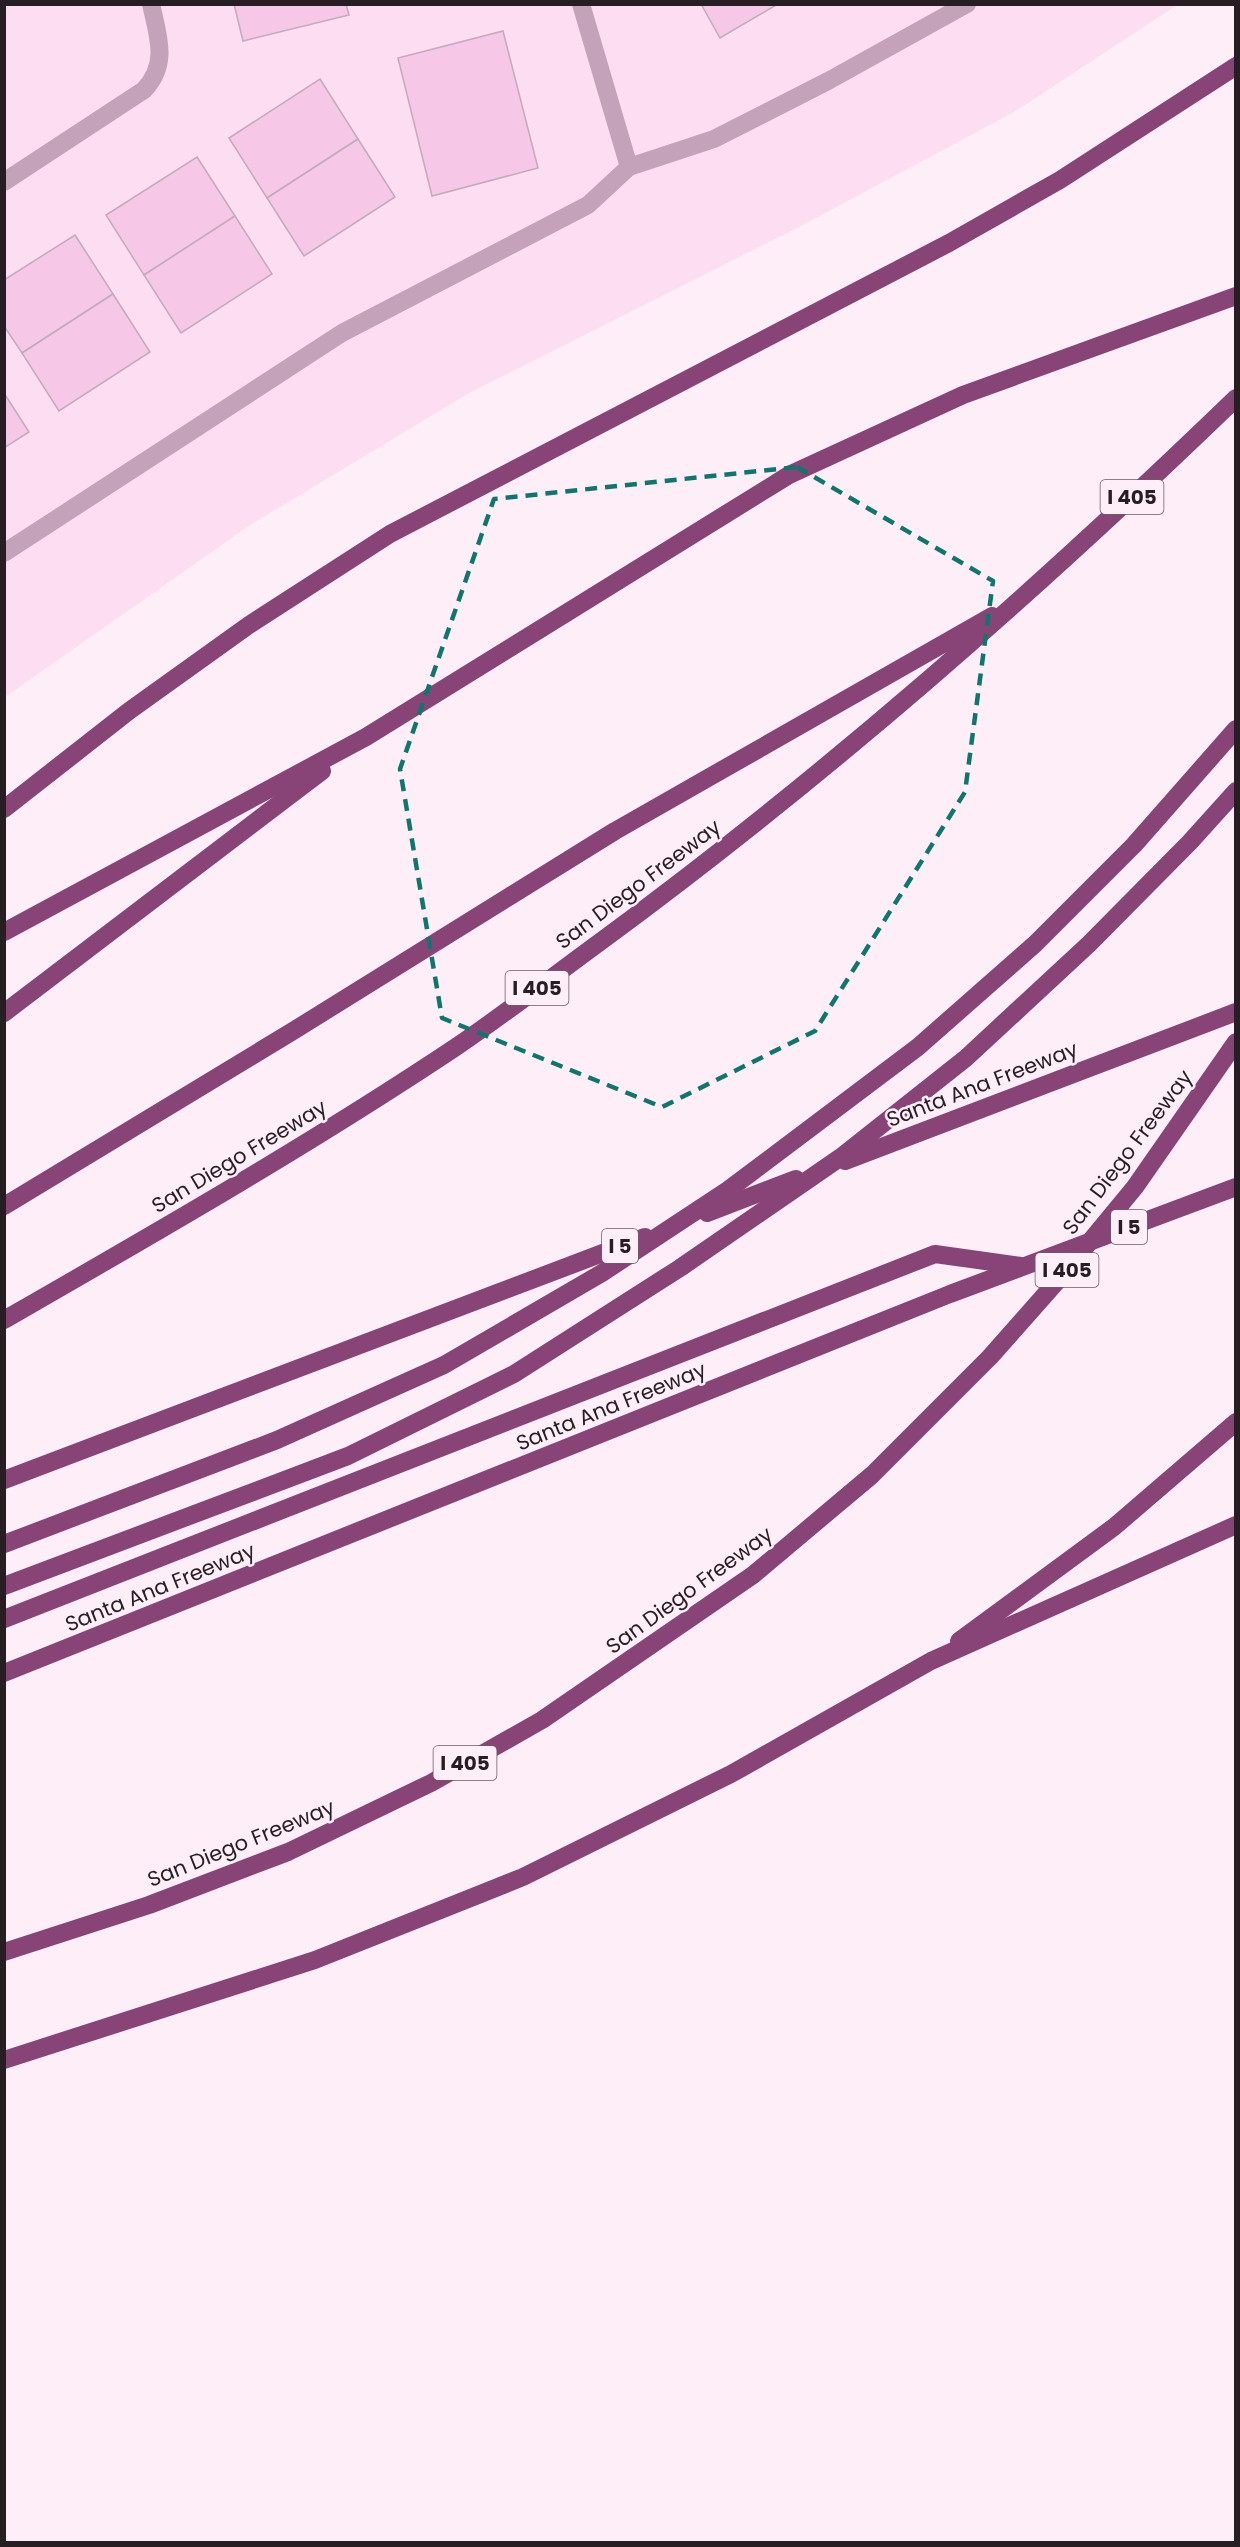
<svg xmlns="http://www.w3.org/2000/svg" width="1240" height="2547" viewBox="0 0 1240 2547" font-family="Poppins,sans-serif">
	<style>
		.built { fill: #fcddf2 }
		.building { fill: #f6c7e7; stroke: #c2abba; stroke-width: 1.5 }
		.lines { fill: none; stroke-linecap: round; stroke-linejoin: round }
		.lane { stroke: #c4a2b9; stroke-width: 18 }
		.highway { stroke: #884476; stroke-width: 18 }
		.marked { fill: none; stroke: #0f766e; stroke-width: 4.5; stroke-dasharray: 12 8; stroke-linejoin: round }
		.labels { text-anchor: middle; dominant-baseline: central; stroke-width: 5; stroke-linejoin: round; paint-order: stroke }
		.shield { fill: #fdeef8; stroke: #675c64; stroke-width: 1.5 }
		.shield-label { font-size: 20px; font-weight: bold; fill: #271e24 }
		.street-label { font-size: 21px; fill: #271e24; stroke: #fdeef8 }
	</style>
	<rect width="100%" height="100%" fill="#fdeef8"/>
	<polygon class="built" points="5,5 1177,5 1014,112 797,228 469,393 250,525 5,697"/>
	<g class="building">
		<polygon points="234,4 346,4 349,15 243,41"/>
		<polygon points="701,4 778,4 720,38"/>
		<polygon points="503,31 538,168 432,196 398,58"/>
		<polygon points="320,79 358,139 267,198 229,138"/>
		<polygon points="358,139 395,197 304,256 267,198"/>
		<polygon points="197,157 235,216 144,275 106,215"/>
		<polygon points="235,216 272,274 181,333 144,275"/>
		<polygon points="75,235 113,294 22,353 4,326 4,280"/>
		<polygon points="113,294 150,352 59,411 22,353"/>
		<polygon points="4,393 29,432 4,448"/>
	</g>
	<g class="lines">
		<g class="lane">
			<polyline points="581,4 629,167"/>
			<path d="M4 182 144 90C169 64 158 36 151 4"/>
			<polyline points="4,553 342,333 588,205 629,167 714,139 828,81 967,4"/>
		</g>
		<g class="highway">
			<polyline points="4,809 129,711 249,625 390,534 949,243 1060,180 1236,66"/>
			<polyline points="4,932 366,737 789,475 963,395 1236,296"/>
			<polyline points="4,1013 322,771"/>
			<polyline points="845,1161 1236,1012"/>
			<polyline points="4,1206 293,1031 615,831 992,616"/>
			<polyline points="707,1213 796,1179"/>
			<path d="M4 1320C157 1232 309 1145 456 1047 505 1014 552 977 600 942 827 775 1033 594 1236 398"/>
			<polyline points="4,1480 645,1237"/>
			<polyline points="4,1544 277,1440 444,1365 602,1273 728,1190 918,1047 1035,944 1134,845 1236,729"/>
			<polyline points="4,1586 348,1456 514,1374 680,1268 841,1157 966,1058 1089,944 1190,842 1236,791"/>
			<polyline points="4,1619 935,1254 1021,1266"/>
			<polyline points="959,1641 1114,1527 1236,1422"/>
			<polyline points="4,1673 950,1294 1236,1187"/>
			<polyline points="4,1952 149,1905 288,1852 431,1783 542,1720 753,1575 872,1475 990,1357 1059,1279 1135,1187 1236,1042"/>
			<polyline points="4,2060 315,1960 523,1877 731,1774 931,1661 1236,1525"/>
		</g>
	</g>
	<path class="marked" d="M797 467 993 581 965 792 815 1031 662 1107 442 1018 400 769 494 499Z"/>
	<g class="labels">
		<g class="shield">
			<rect x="1100.5" y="480" width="63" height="34" rx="4.5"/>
			<rect x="505.5" y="971" width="63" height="34" rx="4.5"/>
			<rect x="1111" y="1210" width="36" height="34" rx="4.5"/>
			<rect x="602" y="1229" width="36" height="34" rx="4.5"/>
			<rect x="1035.5" y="1253" width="63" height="34" rx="4.5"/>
			<rect x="433.5" y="1746" width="63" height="34" rx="4.5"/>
		</g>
		<g class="shield-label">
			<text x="1132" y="497">I 405</text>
			<text x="537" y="988">I 405</text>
			<text x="1129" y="1227">I 5</text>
			<text x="620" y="1246">I 5</text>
			<text x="1067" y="1270">I 405</text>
			<text x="465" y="1763">I 405</text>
		</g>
		<g class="street-label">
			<text transform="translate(638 884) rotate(-37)">San Diego Freeway</text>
			<text transform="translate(982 1084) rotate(-21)">Santa Ana Freeway</text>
			<text transform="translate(1127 1152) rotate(-53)">San Diego Freeway</text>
			<text transform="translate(239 1156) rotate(-31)">San Diego Freeway</text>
			<text transform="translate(611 1406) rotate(-22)">Santa Ana Freeway</text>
			<text transform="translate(160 1587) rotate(-22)">Santa Ana Freeway</text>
			<text transform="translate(689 1590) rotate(-36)">San Diego Freeway</text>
			<text transform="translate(241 1843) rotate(-22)">San Diego Freeway</text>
		</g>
	</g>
	<rect width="1240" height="2547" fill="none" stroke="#271e24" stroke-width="12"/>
</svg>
